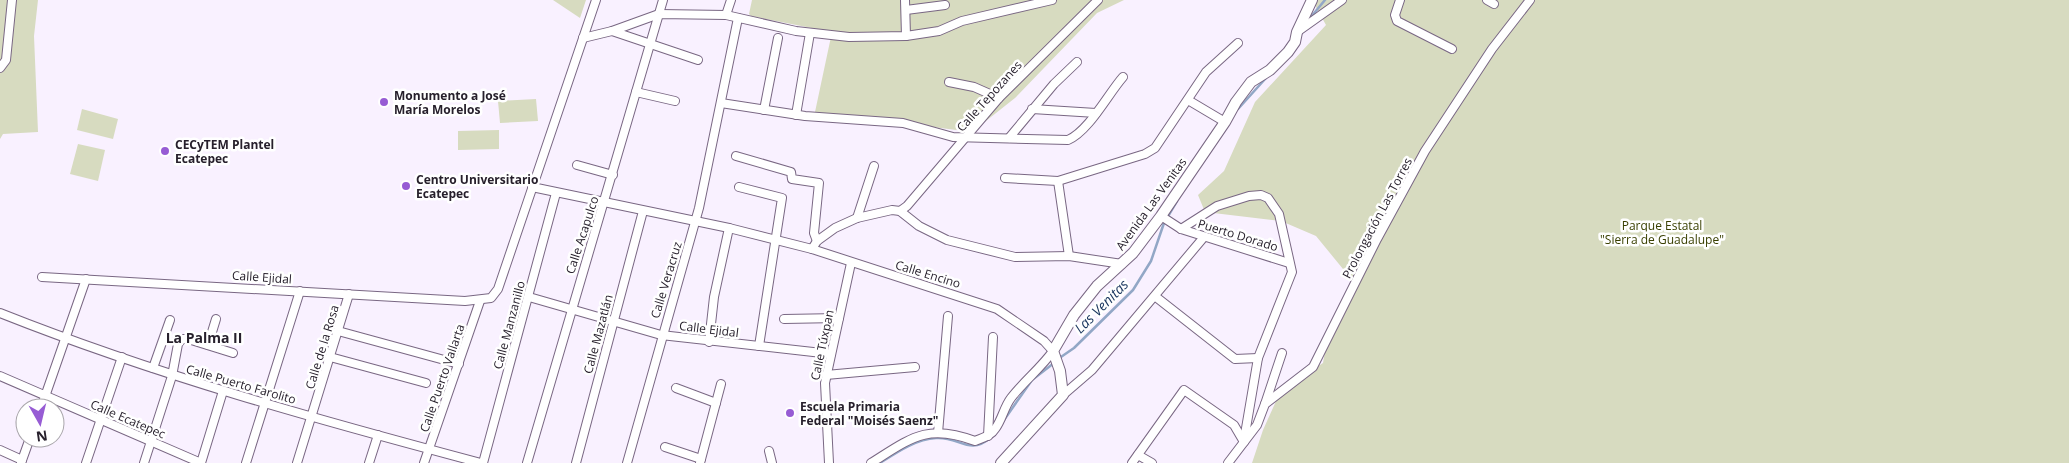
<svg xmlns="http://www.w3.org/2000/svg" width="2069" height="463" viewBox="0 0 2069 463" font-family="'Open Sans',sans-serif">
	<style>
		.green { fill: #d7dbc0 }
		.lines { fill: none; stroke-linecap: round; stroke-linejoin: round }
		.stream { stroke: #92a7c6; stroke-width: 2.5 }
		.minor-casing { stroke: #796783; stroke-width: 10 }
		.major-casing { stroke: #796783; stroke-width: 12 }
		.minor { stroke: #fff; stroke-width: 8 }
		.major { stroke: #fff; stroke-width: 10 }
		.poi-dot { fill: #975cd4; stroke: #fff; stroke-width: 2 }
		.labels { text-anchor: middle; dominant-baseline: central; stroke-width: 5; stroke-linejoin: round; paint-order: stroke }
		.poi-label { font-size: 12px; font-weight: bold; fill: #27202c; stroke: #fff; text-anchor: start }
		.street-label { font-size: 12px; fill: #27202c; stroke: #fff }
		.park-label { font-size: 12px; fill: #393f00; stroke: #fff }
		.water-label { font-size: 14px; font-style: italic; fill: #18345d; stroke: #fff }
		.neighbourhood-label { font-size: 14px; font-weight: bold; fill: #27202c; stroke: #fff }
	</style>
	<rect width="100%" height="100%" fill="#f9f1ff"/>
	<g class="green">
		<polygon points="0,0 38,0 34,36 38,132 3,134 0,139"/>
		<polygon points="553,0 586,0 580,18"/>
		<polygon points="752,0 1124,0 1097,13 1015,98 972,132 815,112 832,32 751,16 749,14"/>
		<polygon points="1312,0 2069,0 2069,463 1252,463 1263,430 1281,390 1323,363 1325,351 1352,296 1352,280 1316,236 1281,221 1205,212 1198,195 1224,171 1255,102 1326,25"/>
		<polygon points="536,99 538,121 500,123 498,101"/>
		<polygon points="82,109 118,119 113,139 77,130"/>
		<polygon points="499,130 499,149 458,150 458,131"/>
		<polygon points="78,144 105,150 98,181 70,174"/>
	</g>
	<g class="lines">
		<g class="stream">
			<polyline points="1310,18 1325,0"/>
			<polyline points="1238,109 1266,78"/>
			<polyline points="1058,359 1074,348 1133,290 1151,261 1164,223 1177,201"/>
			<polyline points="1004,420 1032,380 1054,363"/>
			<path d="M880 463C897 452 916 439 936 438 959 436 969 456 990 438"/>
		</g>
		<defs>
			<g id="minor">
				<polyline points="905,0 906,36"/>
				<polyline points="1400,0 1395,15 1397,21 1452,49"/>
				<polyline points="1487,0 1494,4"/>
				<polyline points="906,10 945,5"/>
				<polyline points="726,15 731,0"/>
				<polyline points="612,31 698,60"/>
				<polyline points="1297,32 1342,0"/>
				<polyline points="583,38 612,31 659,14 726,15 796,31 849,37 906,36 939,31 962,21 1052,0"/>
				<polyline points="0,68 6,60 12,0"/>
				<polyline points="949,82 974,87 999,98"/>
				<polyline points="636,92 675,101"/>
				<polyline points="1188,100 1225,122"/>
				<path d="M721 103 805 116 903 123 953 137 1068 140C1089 131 1108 94 1123 77"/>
				<polyline points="1032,109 1096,113"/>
				<polyline points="764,110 778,38"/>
				<polyline points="796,115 810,33"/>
				<polyline points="1009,138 1054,84 1077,62"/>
				<polyline points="736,156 791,172 792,179 819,183 814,233 817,241"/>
				<polyline points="577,165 613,175"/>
				<polyline points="1005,178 1058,181 1145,154 1155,148 1206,72 1238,43"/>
				<polyline points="1058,181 1069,256"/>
				<path d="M532 187 729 228 812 249 997 309 1044 341 1053 351C1041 368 1024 381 1011 398 1004 407 1002 420 995 429 991 436 982 438 975 441 927 423 911 438 871 463"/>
				<polyline points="739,187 782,198 759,346"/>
				<polyline points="900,211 907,206 999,98 1098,0"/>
				<polyline points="1161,216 1181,229 1289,263"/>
				<polyline points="857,218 874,166"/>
				<polyline points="1181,229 1217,206 1249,196 1261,195 1268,198 1279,214 1292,272 1258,358 1244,440"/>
				<polyline points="812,249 817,241 835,228 857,218 892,210 900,211 919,226 947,240 1015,257 1069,256 1122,264"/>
				<polyline points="42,277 465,301 491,298 498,289 596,0"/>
				<polyline points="529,297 661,335 831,354"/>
				<polyline points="1156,297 1235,359 1258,358"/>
				<path d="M0 313C156 375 319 420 481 463"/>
				<polyline points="784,319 839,318"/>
				<polyline points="338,331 459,364"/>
				<polyline points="709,342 714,297 729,228"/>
				<polyline points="208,345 216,319"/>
				<polyline points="330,357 426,383"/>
				<polyline points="153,368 170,320"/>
				<polyline points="826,375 915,367"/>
				<polyline points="0,376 201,463 223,391"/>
				<polyline points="676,388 716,403"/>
				<polyline points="1063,395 1092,370 1204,237"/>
				<polyline points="1265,404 1282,353"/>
				<polyline points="41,408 86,279"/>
				<polyline points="938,433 948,316"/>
				<polyline points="988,436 993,337"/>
				<polyline points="665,447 701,459"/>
				<polyline points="0,450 22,460"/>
				<polyline points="769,451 772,463"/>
				<polyline points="1138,455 1152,463"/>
				<polyline points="21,463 30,438"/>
				<polyline points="86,463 122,357"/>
				<polyline points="144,463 172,376 178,344 182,339 188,339 233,353"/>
				<polyline points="246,463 300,291"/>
				<polyline points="297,463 349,294"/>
				<polyline points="369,463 378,435"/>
				<polyline points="424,463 480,301"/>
				<polyline points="483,463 556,193"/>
				<polyline points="527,463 663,0"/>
				<polyline points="576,463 643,211"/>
				<polyline points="627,463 699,208 738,18"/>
				<polyline points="700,463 721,384"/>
				<polyline points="829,463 825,383 851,263"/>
				<polyline points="1132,463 1184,390 1234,425 1244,442"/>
				<polyline points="1228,463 1257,425 1265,404 1313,367 1377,239 1425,151 1492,49 1530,0"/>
			</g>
			<polyline id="major" points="1001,463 1063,395 1060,371 1053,351 1074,315 1097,286 1133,253 1161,216 1225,122 1236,102 1251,82 1270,70 1288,52 1295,42 1297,32 1312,0"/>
		</defs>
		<use href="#minor" class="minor-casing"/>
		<use href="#major" class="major-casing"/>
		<use href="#minor" class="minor"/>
		<use href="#major" class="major"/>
	</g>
	<g class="poi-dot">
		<circle cx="384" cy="102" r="5"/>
		<circle cx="165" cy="151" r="5"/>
		<circle cx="406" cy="186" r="5"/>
		<circle cx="790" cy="413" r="5"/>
	</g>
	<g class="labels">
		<g class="poi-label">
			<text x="394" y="95">Monumento a José<tspan x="394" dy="14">María Morelos</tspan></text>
			<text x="175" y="144">CECyTEM Plantel<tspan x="175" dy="14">Ecatepec</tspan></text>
			<text x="416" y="179">Centro Universitario<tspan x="416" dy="14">Ecatepec</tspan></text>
			<text x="800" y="406">Escuela Primaria<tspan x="800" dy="14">Federal "Moisés Saenz"</tspan></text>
		</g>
		<g class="street-label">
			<text transform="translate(989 96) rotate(-48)">Calle Tepozanes</text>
			<text transform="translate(1151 204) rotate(-54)">Avenida Las Venitas</text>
			<text transform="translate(1377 218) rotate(-62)">Prolongación Las Torres</text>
			<text transform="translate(582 235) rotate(-72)">Calle Acapulco</text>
			<text transform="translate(1238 235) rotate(17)">Puerto Dorado</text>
			<text transform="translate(928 274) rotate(17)">Calle Encino</text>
			<text transform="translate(262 277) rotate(4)">Calle Ejidal</text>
			<text transform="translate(666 280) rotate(-73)">Calle Veracruz</text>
			<text transform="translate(509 325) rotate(-75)">Calle Manzanillo</text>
			<text transform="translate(709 329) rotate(7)">Calle Ejidal</text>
			<text transform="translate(598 334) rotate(-75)">Calle Mazatlán</text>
			<text transform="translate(822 345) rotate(-78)">Calle Túxpan</text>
			<text transform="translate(322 347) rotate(-73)">Calle de la Rosa</text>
			<text transform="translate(442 378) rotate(-71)">Calle Puerto Vallarta</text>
			<text transform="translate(241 384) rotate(16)">Calle Puerto Farolito</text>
			<text transform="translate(128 419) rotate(23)">Calle Ecatepec</text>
		</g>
		<g class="park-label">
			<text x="1662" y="225">Parque Estatal<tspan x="1662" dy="14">"Sierra de Guadalupe"</tspan></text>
		</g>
		<g class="water-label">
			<text transform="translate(1101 306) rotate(-45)">Las Venitas</text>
		</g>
		<g class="neighbourhood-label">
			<text x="204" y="337">La Palma II</text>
		</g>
	</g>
	<g transform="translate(40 423) rotate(172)"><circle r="24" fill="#ffffff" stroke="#a9a6ab"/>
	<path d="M0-4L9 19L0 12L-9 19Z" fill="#975cd4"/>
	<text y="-8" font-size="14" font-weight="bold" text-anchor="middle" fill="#27202c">N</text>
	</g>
</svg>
